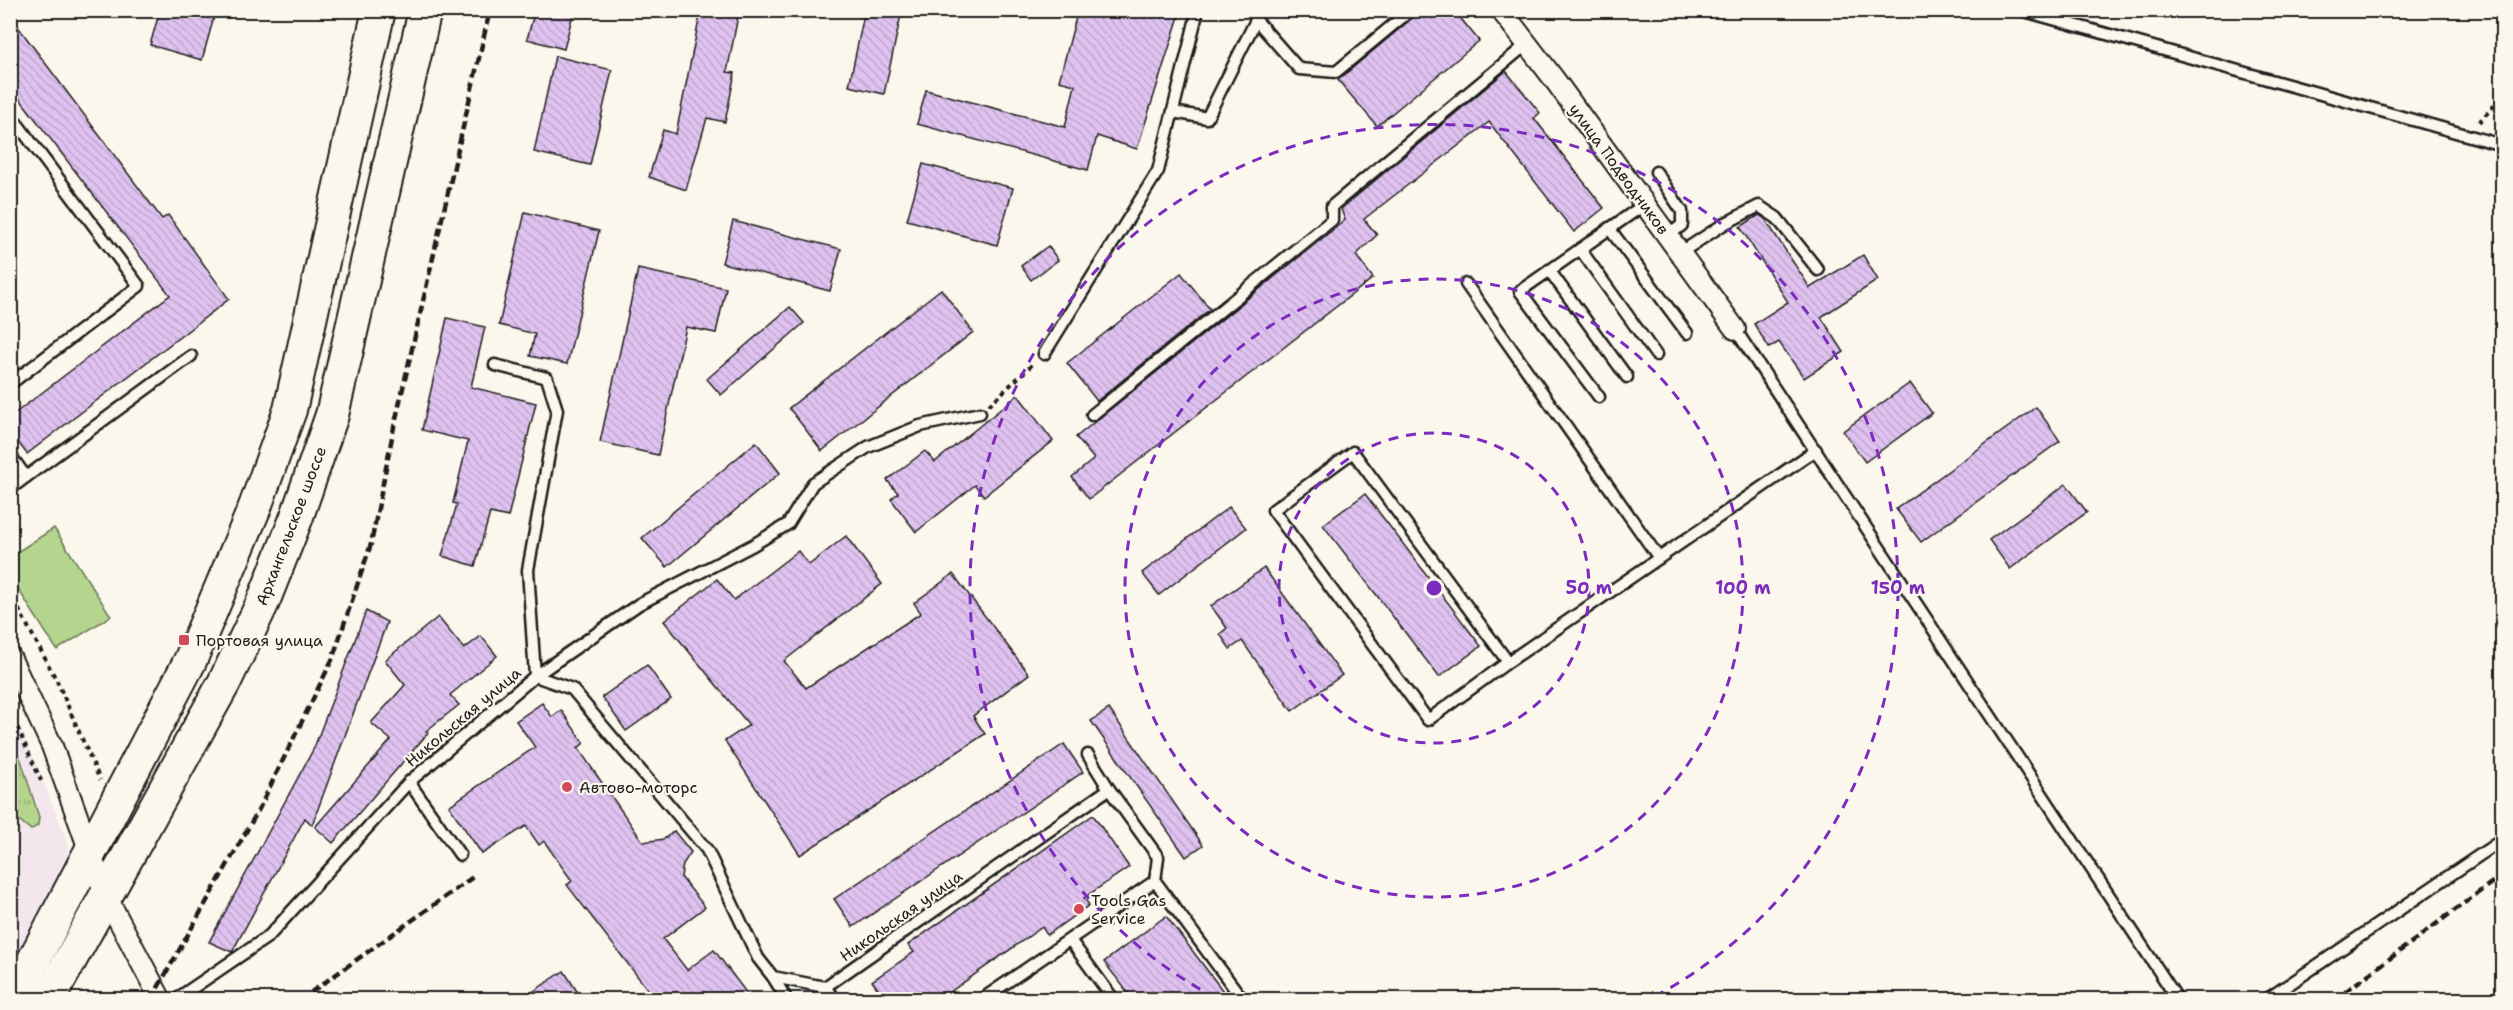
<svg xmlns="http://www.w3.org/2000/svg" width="2513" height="1010" viewBox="0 0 2513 1010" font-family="'Shantell Sans',sans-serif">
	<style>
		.built { fill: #f3e7ed }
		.grass { fill: url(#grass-tufts); stroke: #687855; stroke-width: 1.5 }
		.pitch { fill: #b5d58e; stroke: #687855; stroke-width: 1.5 }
		.building { fill: url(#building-back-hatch); stroke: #1c1c1c; stroke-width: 1.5 }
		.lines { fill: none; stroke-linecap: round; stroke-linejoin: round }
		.lane-casing { stroke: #1c1c1c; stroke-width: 15 }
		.street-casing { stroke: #1c1c1c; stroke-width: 24 }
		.primary-casing { stroke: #1c1c1c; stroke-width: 36 }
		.path { stroke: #1c1c1c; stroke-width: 4; stroke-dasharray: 4.5 4.5; stroke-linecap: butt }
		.lane { stroke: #fbf7ec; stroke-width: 10 }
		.street { stroke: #fbf7ec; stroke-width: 20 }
		.primary { stroke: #fbf7ec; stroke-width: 32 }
		.rail { stroke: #1c1c1c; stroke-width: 4.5; stroke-dasharray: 9 4.5; stroke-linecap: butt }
		.ring { fill: none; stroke: #7b2cbf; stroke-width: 3; stroke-dasharray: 10 8 }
		.poi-dot { fill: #d1495b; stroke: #fbf7ec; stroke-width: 2 }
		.labels { text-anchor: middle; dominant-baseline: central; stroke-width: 4.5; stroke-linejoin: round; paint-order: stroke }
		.street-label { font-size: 16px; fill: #1c1c1c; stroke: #fbf7ec }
		.poi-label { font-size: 16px; fill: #1c1c1c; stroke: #fbf7ec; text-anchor: start }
		.centre { fill: #7b2cbf; stroke: #fbf7ec; stroke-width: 3 }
		.ring-label { font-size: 18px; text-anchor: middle; font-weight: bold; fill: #7b2cbf; stroke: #fbf7ec; stroke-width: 4.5; stroke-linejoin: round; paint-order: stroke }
	</style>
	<defs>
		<pattern id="grass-tufts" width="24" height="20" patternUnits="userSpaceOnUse" patternTransform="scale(1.5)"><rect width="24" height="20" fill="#b5d58e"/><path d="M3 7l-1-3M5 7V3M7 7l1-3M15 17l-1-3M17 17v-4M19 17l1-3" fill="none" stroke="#9bb67a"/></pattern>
		<pattern id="building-back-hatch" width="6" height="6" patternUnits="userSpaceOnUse" patternTransform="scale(1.5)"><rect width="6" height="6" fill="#dfc2f0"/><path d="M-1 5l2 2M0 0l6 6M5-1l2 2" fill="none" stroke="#bfa6cd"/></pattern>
	</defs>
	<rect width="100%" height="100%" fill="#fbf7ec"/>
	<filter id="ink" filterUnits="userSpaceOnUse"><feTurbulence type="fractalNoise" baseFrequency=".0167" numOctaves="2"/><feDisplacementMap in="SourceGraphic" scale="12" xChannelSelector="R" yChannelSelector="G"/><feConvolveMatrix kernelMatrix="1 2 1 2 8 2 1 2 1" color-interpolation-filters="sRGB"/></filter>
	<g filter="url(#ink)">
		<polygon class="built" points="10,703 66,837 69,861 60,883 11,969"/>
		<polygon class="grass" points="10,739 21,760 39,817 38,825 31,830 19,820 11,823"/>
		<polygon class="pitch" points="54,528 111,616 57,650 11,578 11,556"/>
		<g class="building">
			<polygon points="160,10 192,10 214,17 202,60 150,45"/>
			<polygon points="535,10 574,10 564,49 527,39"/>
			<polygon points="701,10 738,16 727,72 735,73 725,122 707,118 686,190 649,177 663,130 676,134"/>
			<polygon points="865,10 902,10 884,94 849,86"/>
			<polygon points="1078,10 1181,10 1137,149 1097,136 1088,170 917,124 926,90 1065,127 1075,85 1059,81"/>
			<polygon points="1422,10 1454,10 1479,41 1377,126 1338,80"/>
			<polygon points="10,16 162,219 168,215 229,299 27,454 10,432 10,417 170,295 10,86"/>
			<polygon points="555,56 612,70 590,165 534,152"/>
			<polygon points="1506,71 1540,113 1534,118 1604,208 1574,232 1489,122 1364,219 1377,235 1356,255 1373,278 1089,499 1072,477 1094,459 1076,437 1345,220 1341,209"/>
			<polygon points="923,164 1013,188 997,245 907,220"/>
			<polygon points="525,212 599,231 567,364 530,356 535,334 499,325"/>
			<polygon points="1759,215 1765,219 1810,288 1863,255 1878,280 1821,317 1844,352 1804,378 1779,342 1769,348 1754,324 1788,302 1740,227"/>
			<polygon points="733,221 841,249 830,291 722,263"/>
			<polygon points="1048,246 1058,260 1031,280 1021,266"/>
			<polygon points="638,269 726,288 716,333 686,327 658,455 600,442"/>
			<polygon points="1181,273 1210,309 1097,401 1067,363"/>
			<polygon points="941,289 973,332 822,451 789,408"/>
			<polygon points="790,307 804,323 721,395 707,379"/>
			<polygon points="447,318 485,327 471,387 536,403 508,517 490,513 475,566 442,556 457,504 453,503 468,441 422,430"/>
			<polygon points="1910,383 1932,413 1865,462 1843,431"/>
			<polygon points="1018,395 1053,441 984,496 975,485 916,532 891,499 898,493 887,480 925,451 935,462"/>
			<polygon points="2036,407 2060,441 1921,542 1896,509"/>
			<polygon points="756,442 780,473 667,567 642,538"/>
			<polygon points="2066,484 2087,512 2010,569 1989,540"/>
			<polygon points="1365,494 1481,646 1439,677 1323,525"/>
			<polygon points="1229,507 1246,528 1159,595 1142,573"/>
			<polygon points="846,536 882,584 784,661 806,688 921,613 914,603 953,574 1029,674 973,716 985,734 800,855 725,741 749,725 664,621 717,579 734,600 798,551 809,565"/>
			<polygon points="1264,568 1342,675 1292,711 1242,641 1230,649 1220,634 1227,628 1211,606"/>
			<polygon points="366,611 387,622 312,825 305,818 232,952 209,942 314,748"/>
			<polygon points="438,617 464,649 481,636 497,656 450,695 459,705 426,731 428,733 333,843 315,827 391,740 371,723 405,685 385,660"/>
			<polygon points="647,665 671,699 626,731 602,697"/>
			<polygon points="542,703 552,717 561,710 584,743 578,748 643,842 664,839 674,831 691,852 683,864 681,877 705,907 663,939 687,970 714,950 751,999 655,999 567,885 572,881 544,841 539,845 526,826 482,854 449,806 535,747 516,721"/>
			<polygon points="1109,709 1203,845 1186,857 1091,721"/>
			<polygon points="1064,744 1083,772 853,927 834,899"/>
			<polygon points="1093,815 1129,867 1084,898 1089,905 1047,935 1042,927 940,999 885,999 872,981 914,952 908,945"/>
			<polygon points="1166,916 1229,999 1133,999 1104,962"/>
			<polygon points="564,971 582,999 522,999"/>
		</g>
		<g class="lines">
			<defs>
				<g id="lane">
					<polyline points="2021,10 2502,145"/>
					<polyline points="1256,20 1299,69 1336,72 1411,10"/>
					<polyline points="1173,112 1207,118 1256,20 1254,10"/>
					<polyline points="10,114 139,286 10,384"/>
					<polyline points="1656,172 1682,211 1682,225 1668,236"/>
					<polyline points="1609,228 1687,333"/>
					<polyline points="1580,249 1656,355"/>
					<polyline points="1680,253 1724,224 1759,206 1777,218 1818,270"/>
					<polyline points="1549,270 1627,377"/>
					<polyline points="1466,284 1659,558"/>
					<polyline points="1735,329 2178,1000"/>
					<polyline points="1044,354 1158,171 1198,10"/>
					<polyline points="495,365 547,378 557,410 528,570 535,676"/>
					<polyline points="1599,397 1520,291 1645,204"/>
					<polyline points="1092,415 1332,220 1332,206 1527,44"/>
					<polyline points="10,455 26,477 10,489"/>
					<polyline points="26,477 191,356"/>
					<polyline points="1508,662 1353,452 1273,510 1428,720 1508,662 1816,450"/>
					<polyline points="535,676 572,689 707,850 758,958 773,977 825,987 1109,789"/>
					<polyline points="1088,755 1109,789 1158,857 1155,881 1243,1000"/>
					<polyline points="409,782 460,855"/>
					<polyline points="1070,940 1114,1000"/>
					<polyline points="773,977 787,1000"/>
					<polyline points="825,987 835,1000"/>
					<polyline points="175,1000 269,936 409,782 535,676 639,604 753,545 788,524 813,483 868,447 920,426 980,413"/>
					<polyline points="981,1000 1155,881"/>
					<polyline points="2266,1000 2502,840"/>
				</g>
				<g id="street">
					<polyline points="1501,10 1554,79 1735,329"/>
					<polyline points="10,657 52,746 105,894 161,1000"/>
				</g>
				<g id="primary">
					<polyline points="13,1000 190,661 255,507 290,410 379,10"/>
					<polyline points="48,1000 224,683 263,602 296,519 332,415 425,10"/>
				</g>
			</defs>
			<use href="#lane" class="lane-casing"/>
			<use href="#street" class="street-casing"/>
			<use href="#primary" class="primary-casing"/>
			<g class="path">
				<polyline points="2479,122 2502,97"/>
				<polyline points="989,405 1034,363"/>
				<polyline points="10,593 57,681 100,780"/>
				<polyline points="10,711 43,785"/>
			</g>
			<use href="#lane" class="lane"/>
			<use href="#street" class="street"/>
			<use href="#primary" class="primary"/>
			<g class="rail">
				<polyline points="151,1000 259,809 332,660 371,544 394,427 490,10"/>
				<polyline points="300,1000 473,877"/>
				<polyline points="2334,1000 2502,875"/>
			</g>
		</g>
	</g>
	<g class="ring">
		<circle cx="1434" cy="588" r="155"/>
		<circle cx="1434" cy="588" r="309"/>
		<path d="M1216 998A464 464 0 1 1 1652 998"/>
	</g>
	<g class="poi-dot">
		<rect x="178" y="634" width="12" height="12" rx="3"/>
		<circle cx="567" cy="787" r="6"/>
		<circle cx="1079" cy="909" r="6"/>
	</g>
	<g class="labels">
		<g class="street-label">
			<text transform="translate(1619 169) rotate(54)">улица Подводников</text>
			<text transform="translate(291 526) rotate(-69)">Архангельское шоссе</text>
			<text transform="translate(463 717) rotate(-40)">Никольская улица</text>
			<text transform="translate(901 916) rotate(-35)">Никольская улица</text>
		</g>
		<g class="poi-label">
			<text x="196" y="640">Портовая улица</text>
			<text x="579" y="787">Автово-моторс</text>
			<text x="1091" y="900">Tools Gas<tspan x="1091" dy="18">Service</tspan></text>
		</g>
	</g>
	<circle cx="1434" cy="588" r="9" class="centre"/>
	<g class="ring-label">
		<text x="1589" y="594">50 m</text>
		<text x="1743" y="594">100 m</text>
		<text x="1898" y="594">150 m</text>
	</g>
	<rect width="2513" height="1010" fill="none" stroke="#fbf7ec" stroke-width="36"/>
	<rect x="18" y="18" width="2477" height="974" fill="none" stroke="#1c1c1c" stroke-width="2" filter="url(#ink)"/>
</svg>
